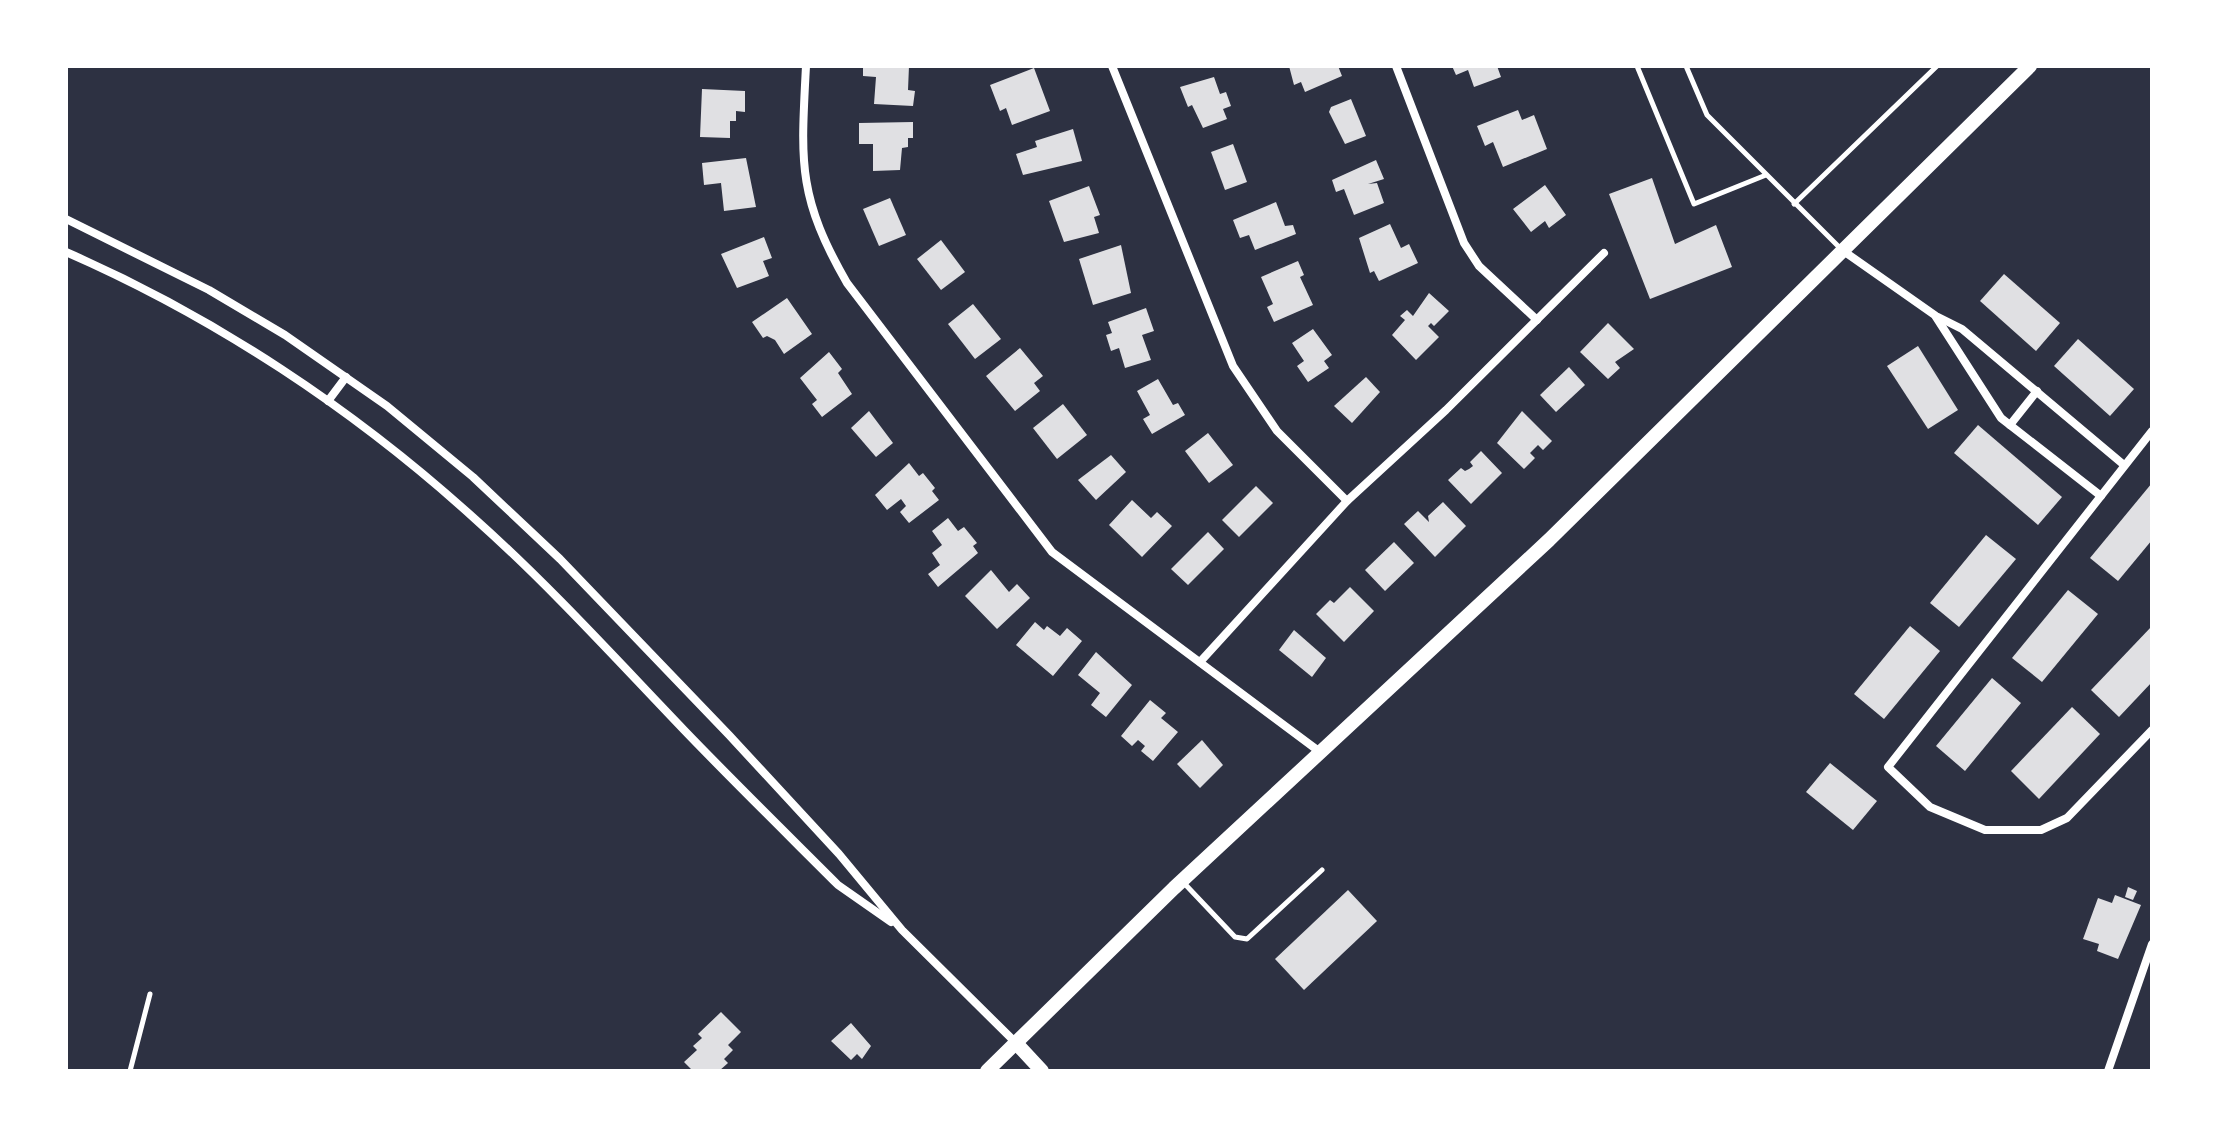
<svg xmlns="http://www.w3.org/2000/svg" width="2218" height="1137" viewBox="0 0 2218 1137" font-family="Manrope,sans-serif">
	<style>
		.building { fill: #e0e0e3 }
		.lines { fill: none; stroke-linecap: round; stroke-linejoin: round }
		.service { stroke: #fff; stroke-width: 5 }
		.minor { stroke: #fff; stroke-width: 8 }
		.tertiary { stroke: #fff; stroke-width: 14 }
		.secondary { stroke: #fff; stroke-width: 14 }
	</style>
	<rect width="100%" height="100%" fill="#2d3142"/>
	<g class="building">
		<polygon points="863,66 909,66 908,90 915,91 913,106 874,104 876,77 863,76"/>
		<polygon points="1289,66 1338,66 1342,76 1305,92 1301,82 1294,85"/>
		<polygon points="1452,66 1497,66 1501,77 1474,87 1468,70 1456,75"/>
		<polygon points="1034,68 1050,111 1012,125 1006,108 1000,111 990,85"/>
		<polygon points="1214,77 1220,94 1226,92 1231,106 1223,109 1227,119 1203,128 1192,105 1188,107 1180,87"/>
		<polygon points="702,89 745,91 745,112 736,111 736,121 730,121 730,138 700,137"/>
		<polygon points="1351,99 1366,136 1345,144 1329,112 1331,107"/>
		<polygon points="1518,110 1522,120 1534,115 1547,149 1503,167 1493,142 1485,146 1477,126"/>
		<polygon points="913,122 913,138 908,138 908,147 902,148 900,170 873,171 873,144 859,144 859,123"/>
		<polygon points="1073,129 1082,161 1023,175 1016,154 1037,147 1035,141"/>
		<polygon points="1233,144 1247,182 1225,190 1211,152"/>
		<polygon points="746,158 756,207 724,211 721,183 704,185 702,163"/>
		<polygon points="1376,160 1384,179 1368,184 1377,183 1384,203 1354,215 1344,189 1336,192 1332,180"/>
		<polygon points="1652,178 1675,244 1716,225 1732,267 1650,299 1609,194"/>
		<polygon points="1545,185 1566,215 1549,228 1545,221 1531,232 1513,209"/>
		<polygon points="1089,186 1100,215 1094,217 1099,233 1064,242 1049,201"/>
		<polygon points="890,198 906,235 879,246 863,209"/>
		<polygon points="1276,202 1285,226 1293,225 1296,234 1255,250 1249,235 1240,238 1233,220"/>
		<polygon points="1390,224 1401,248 1409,244 1418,263 1379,281 1374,271 1370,273 1359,238"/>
		<polygon points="764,237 772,258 763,261 769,276 737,288 721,254"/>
		<polygon points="941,240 965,272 941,290 917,259"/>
		<polygon points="1121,245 1131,293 1093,305 1079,259"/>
		<polygon points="1298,261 1304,275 1300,277 1313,305 1274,322 1267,307 1273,304 1261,277"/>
		<polygon points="2004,274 2060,323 2036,351 1980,301"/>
		<polygon points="1429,293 1449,311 1434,326 1431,323 1428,326 1439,337 1416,360 1392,335 1405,320 1400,316 1407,310 1413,316"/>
		<polygon points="787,298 812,334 784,354 775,340 767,336 763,338 752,322"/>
		<polygon points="973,304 1001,339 975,359 948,324"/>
		<polygon points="1146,308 1154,331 1142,335 1151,360 1125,368 1119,348 1111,351 1106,335 1112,333 1108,322"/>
		<polygon points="1608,323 1634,349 1615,362 1620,368 1608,379 1580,352"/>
		<polygon points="1313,329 1332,355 1324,361 1329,368 1308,382 1297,366 1304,361 1292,343"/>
		<polygon points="2078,339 2134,389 2110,416 2054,366"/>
		<polygon points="1918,346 1958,410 1928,429 1887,366"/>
		<polygon points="1020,348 1043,376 1034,383 1040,391 1015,411 986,376"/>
		<polygon points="829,352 842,369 838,373 852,394 822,417 812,404 817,400 800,378"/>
		<polygon points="1569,367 1585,385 1556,412 1540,395"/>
		<polygon points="1366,377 1380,392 1352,423 1334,406"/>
		<polygon points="1158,379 1173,405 1178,403 1185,415 1152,434 1143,419 1150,415 1137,391"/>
		<polygon points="1063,404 1087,435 1057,459 1033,428"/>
		<polygon points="869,411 893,443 876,457 851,428"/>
		<polygon points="1522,411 1552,441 1543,450 1538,445 1530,453 1535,458 1524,469 1497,443"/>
		<polygon points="1978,425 2062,497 2038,525 1954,453"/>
		<polygon points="1208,433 1233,465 1209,483 1185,451"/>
		<polygon points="1481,451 1502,473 1471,504 1448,480 1461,468 1465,471 1469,469 1473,466 1470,462"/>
		<polygon points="1111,455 1126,472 1096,500 1078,480"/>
		<polygon points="909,463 919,476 923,473 935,488 932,491 939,500 909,523 900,512 906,506 901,499 887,510 875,495"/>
		<polygon points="2152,483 2152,540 2118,581 2090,558"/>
		<polygon points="1256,486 1273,503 1239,537 1222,520"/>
		<polygon points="1132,500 1151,518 1157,512 1172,526 1142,557 1109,525"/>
		<polygon points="1443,502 1466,526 1435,557 1404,524 1418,511 1429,522 1428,516"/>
		<polygon points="948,518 958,531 964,527 977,543 973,546 978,553 938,587 928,574 940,565 932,553 942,545 932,531"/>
		<polygon points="1208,532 1224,549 1188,585 1171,569"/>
		<polygon points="1986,535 2016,559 1959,627 1930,603"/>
		<polygon points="1394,542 1414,563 1385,591 1365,570"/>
		<polygon points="991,570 1009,592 1017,584 1030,598 997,629 965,596"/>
		<polygon points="1350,587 1374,611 1344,642 1316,614 1330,600 1334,603"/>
		<polygon points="2068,590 2098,614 2042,682 2012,658"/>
		<polygon points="1035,622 1044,630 1047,626 1060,636 1067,628 1082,641 1053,676 1016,645"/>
		<polygon points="1910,626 1940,651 1884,719 1854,694"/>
		<polygon points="2152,626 2152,682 2119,717 2091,690"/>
		<polygon points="1294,630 1326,658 1312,677 1279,650"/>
		<polygon points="1096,652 1132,685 1106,717 1091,705 1100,693 1078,675"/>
		<polygon points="1992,678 2021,703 1965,771 1936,746"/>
		<polygon points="1150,700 1166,713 1161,718 1178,732 1153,761 1141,751 1145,746 1138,740 1132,746 1121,736"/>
		<polygon points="2072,707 2100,734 2039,799 2011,771"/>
		<polygon points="1202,740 1223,765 1200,788 1177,764"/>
		<polygon points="1830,763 1877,801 1853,830 1806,792"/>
		<polygon points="2128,887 2137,891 2133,900 2125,897"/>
		<polygon points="1348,890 1377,921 1304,990 1275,959"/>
		<polygon points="2115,895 2141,905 2118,959 2097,951 2099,944 2083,939 2098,898 2112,903"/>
		<polygon points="721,1012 741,1032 728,1045 733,1050 724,1059 728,1063 719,1071 693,1071 684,1062 697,1050 693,1046 702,1038 698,1034"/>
		<polygon points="851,1023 871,1046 862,1059 857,1054 851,1060 831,1041"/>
	</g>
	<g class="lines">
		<g class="service">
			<polyline points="1637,66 1694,204 1766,175"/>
			<polyline points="1686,66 1707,115 1841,249"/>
			<polyline points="1794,204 1937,66"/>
			<polyline points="1182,881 1235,937 1247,939 1322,870"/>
			<polyline points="130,1071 150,994"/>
		</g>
		<g class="minor">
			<path d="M806 66C801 162 797 196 847 283L1052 552 1320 752"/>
			<polyline points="1112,66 1233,366 1277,431 1347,501"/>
			<polyline points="1396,66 1464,243 1479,266 1537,320"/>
			<polyline points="66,219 209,290 285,335 387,406 473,477 560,559 729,735 839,854 902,930 1016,1043"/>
			<polyline points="1842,250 1936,316 1962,329 2124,465"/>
			<path d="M66 252C215 317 355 410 475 519 549 585 616 659 684 730 734 782 786 833 838 885L891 922"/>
			<polyline points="1936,317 2001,418 2101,496"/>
			<polyline points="328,401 346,377"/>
			<polyline points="2010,425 2037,391"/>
			<polyline points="2152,431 1888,767 1930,807 1985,830 2041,830 2067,818 2152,730"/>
			<polyline points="1200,662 1347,501 1446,410 1604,253"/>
			<polyline points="2108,1071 2152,944"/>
		</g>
		<polyline class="tertiary" points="1016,1043 1042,1071"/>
		<polyline class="secondary" points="987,1071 1174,888 1549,540 2030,66"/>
	</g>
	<rect width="2218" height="1137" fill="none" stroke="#ffffff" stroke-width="136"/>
</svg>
